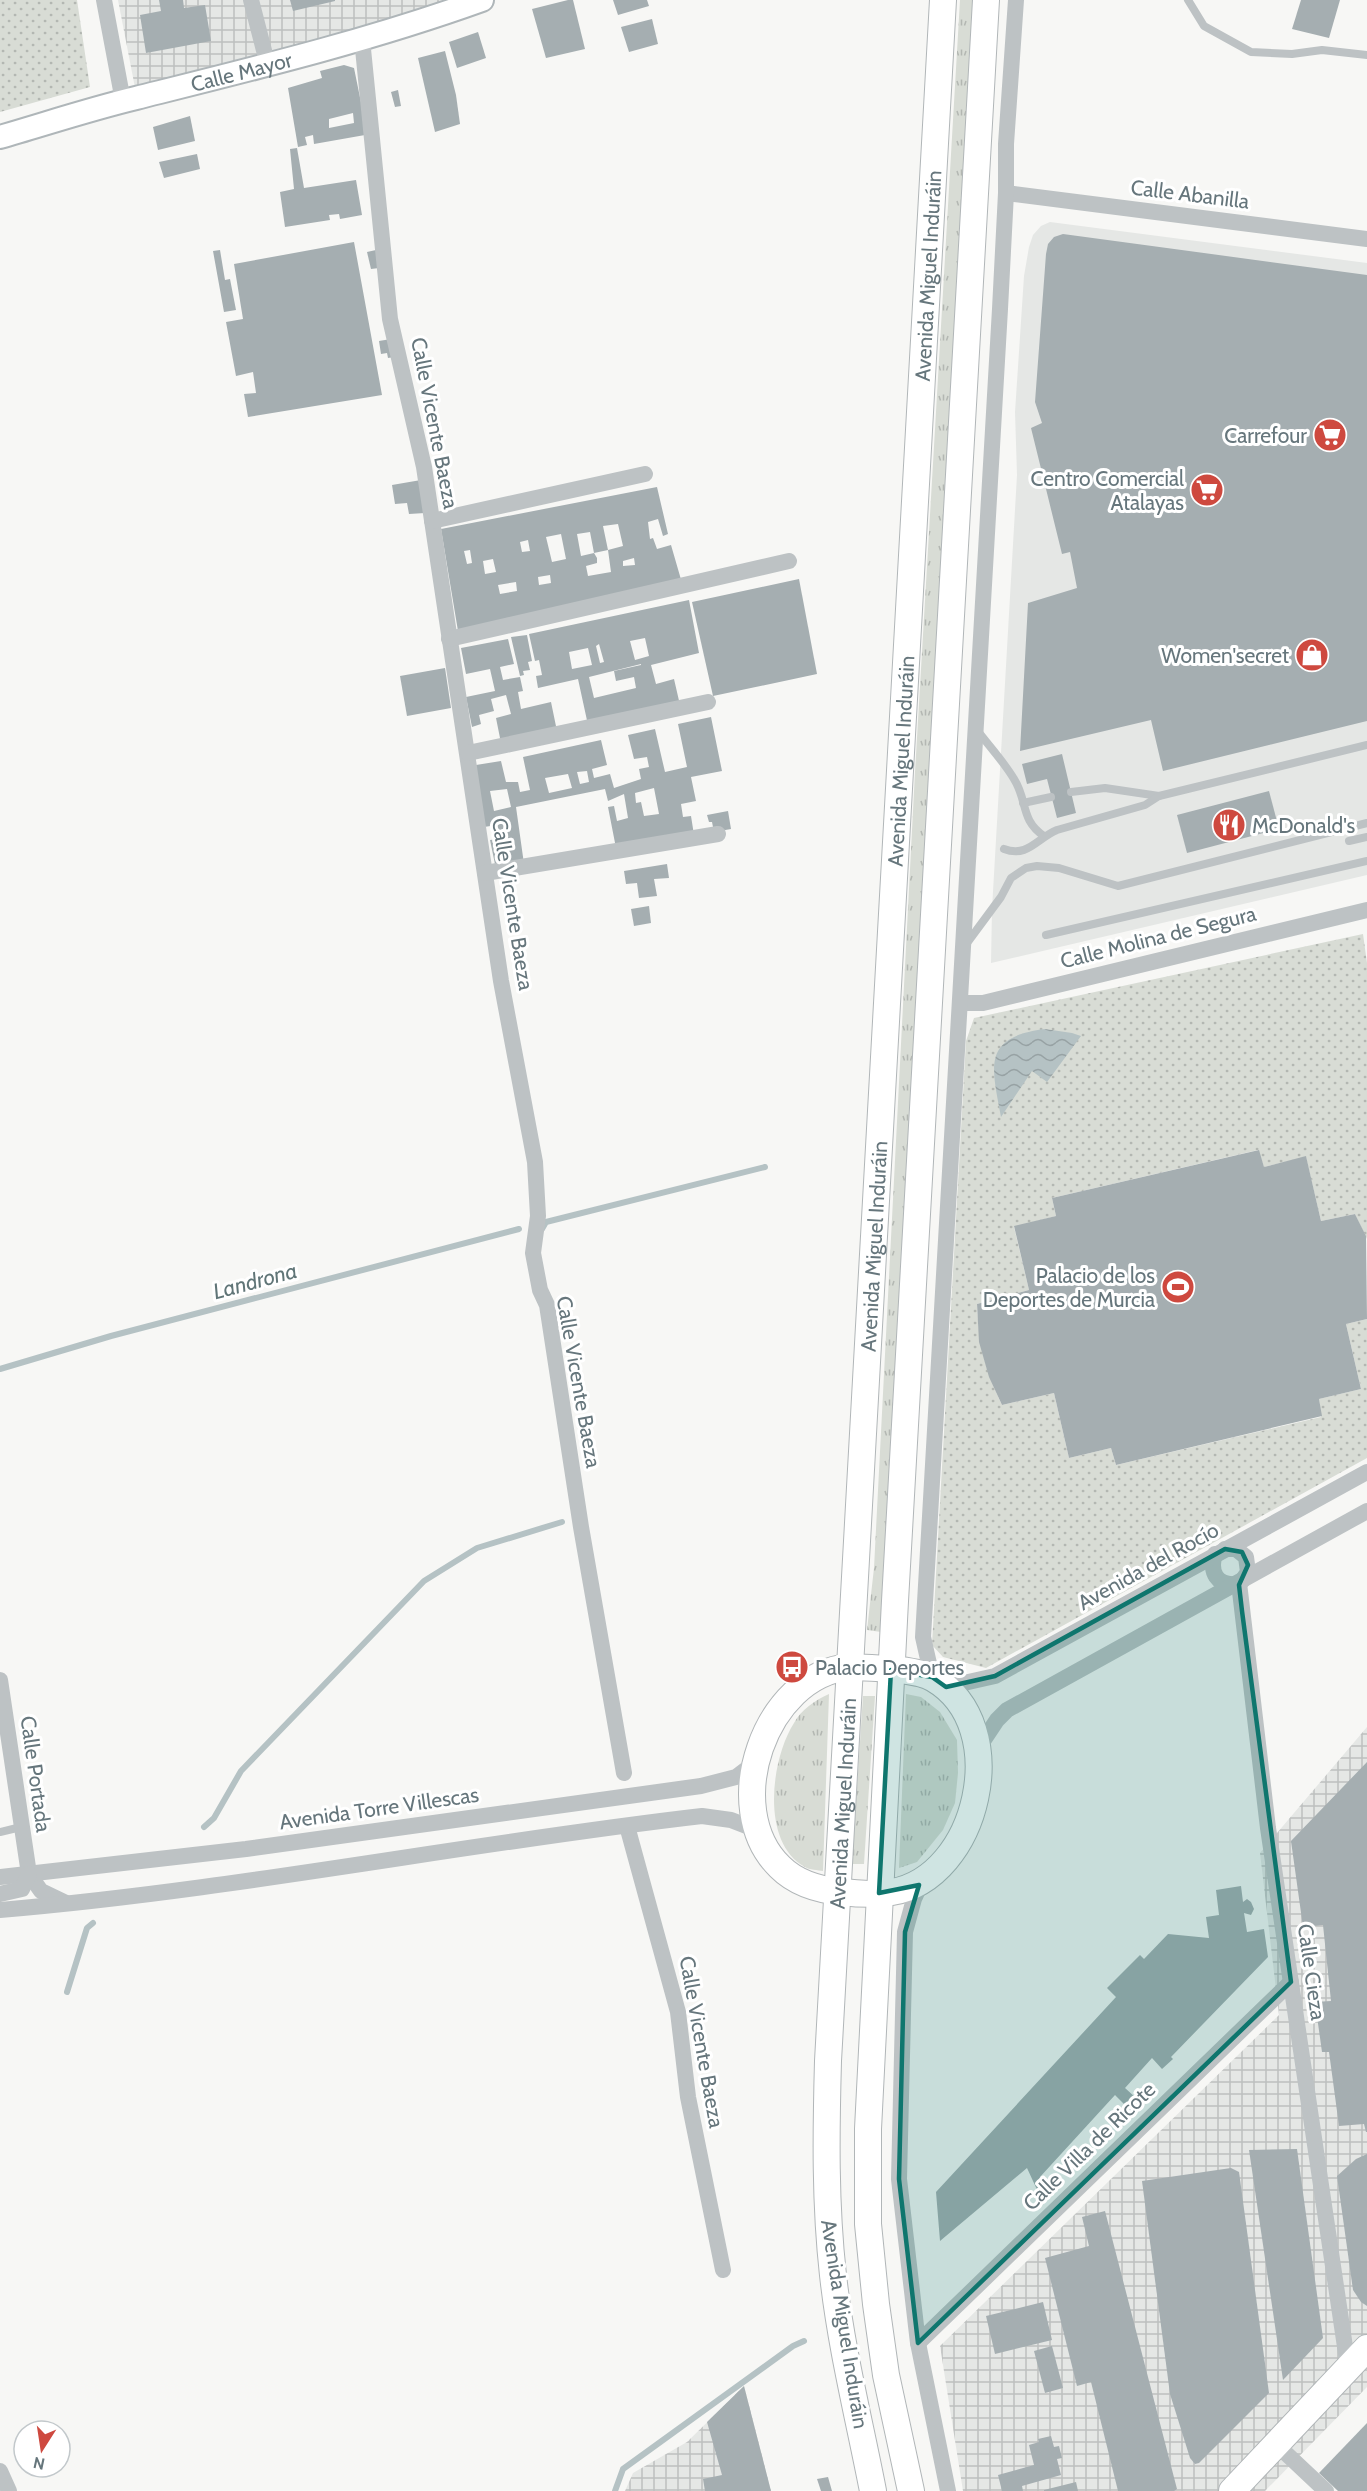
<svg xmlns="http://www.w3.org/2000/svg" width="1367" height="2491" viewBox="0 0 1367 2491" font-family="Cabin,sans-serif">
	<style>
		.built { fill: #e5e7e5 }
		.industrial { fill: url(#industrial-grid) }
		.grass { fill: url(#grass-tufts) }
		.park { fill: url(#park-dots) }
		.water { fill: url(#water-waves) }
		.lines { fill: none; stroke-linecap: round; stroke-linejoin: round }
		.stream { stroke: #b5c2c4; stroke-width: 6 }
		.building { fill: #a5aeb1; fill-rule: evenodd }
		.secondary-casing { stroke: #afb6b9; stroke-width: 26 }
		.primary-casing { stroke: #b1b6b8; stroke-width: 28 }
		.service { stroke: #bdc2c4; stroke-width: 8 }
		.minor { stroke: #bdc2c4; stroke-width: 16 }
		.secondary { stroke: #fff; stroke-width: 22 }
		.primary { stroke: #fff; stroke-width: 26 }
		.marked { fill: #0f766e; fill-opacity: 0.2; stroke: #0f766e; stroke-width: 4.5; stroke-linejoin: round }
		.labels { text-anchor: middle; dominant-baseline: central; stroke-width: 6; stroke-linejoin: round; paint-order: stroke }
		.street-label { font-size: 21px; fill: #66767c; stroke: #fff }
		.poi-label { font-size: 21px; fill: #66767c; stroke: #fff; text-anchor: end }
		.water-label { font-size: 22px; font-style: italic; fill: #607577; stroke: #fff }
	</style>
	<defs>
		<pattern id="industrial-grid" width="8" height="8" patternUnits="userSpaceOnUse" patternTransform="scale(1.5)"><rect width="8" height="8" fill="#e5e7e5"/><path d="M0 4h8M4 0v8" fill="none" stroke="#bdc0bf"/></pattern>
		<pattern id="grass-tufts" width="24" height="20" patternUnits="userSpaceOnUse" patternTransform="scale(1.5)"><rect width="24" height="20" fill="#d8dcd5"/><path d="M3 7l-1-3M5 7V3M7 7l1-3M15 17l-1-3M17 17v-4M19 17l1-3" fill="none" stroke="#b3b7b2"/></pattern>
		<pattern id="park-dots" width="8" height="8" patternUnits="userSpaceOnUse" patternTransform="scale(1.5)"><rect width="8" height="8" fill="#d8dcd5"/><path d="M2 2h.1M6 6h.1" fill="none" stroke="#b3b7b2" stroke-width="1.8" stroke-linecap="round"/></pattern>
		<pattern id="water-waves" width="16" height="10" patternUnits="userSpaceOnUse" patternTransform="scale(1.5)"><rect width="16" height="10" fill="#b5c2c4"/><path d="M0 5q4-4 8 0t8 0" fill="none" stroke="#97a2a4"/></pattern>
	</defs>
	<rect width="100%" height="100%" fill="#f7f7f5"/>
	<polygon class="built" points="1050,222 1367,263 1367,875 991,963 992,909 1017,475 1015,412 1024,276 1029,247 1033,235 1041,226"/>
	<g class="industrial">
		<polygon points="118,0 482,0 137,98"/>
		<polygon points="1367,1727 1367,2387 1265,2491 963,2491 940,2346 1279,2015 1260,1853"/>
		<polygon points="744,2386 771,2491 625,2491 633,2473 687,2442"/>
	</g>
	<g class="grass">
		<polygon points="960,0 973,0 881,1632 867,1630 874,1568 915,772"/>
		<path d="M829 1694 823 1871C818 1870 809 1870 805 1867 760 1842 771 1759 794 1723 801 1710 815 1700 829 1694Z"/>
		<polygon points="906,1694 921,1697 940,1712 957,1740 958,1773 955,1803 943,1830 917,1862 899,1868"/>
		<polygon points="863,1696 875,1696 864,1864 852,1864"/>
	</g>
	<g class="park">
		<polygon points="0,0 77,0 90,87 0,112"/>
		<path d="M1363 934 1367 963V1239L1355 1214 1321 1221 1306 1157 1264 1167 1258 1150 1052 1198 1056 1216 1014 1227 1029 1290 977 1304C979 1346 984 1366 1002 1405L1054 1393 1069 1458 1111 1448 1116 1465 1321 1417 1319 1399 1361 1389 1346 1324 1367 1319V1458L986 1668 943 1657 932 1645 966 1041 974 1018Z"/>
	</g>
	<path class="water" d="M1045 1029 1072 1033 1081 1036 1047 1082 1032 1071 1001 1117C992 1067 981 1037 1045 1029Z"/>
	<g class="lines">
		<g class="stream">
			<polyline points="542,1229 546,1222 765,1167"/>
			<polyline points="0,1369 111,1336 519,1229"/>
			<polyline points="204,1827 214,1818 241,1771 424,1581 477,1548 562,1522"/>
			<polyline points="67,1992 87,1928 93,1923"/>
			<polyline points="615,2491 623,2469 793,2346 804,2341"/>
		</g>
	</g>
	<g class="building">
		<polygon points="159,0 183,0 184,8 205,5 211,41 146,53 140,15 161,11"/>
		<polygon points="290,0 335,0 335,1 293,11"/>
		<polygon points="568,0 573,0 585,49 546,58 532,9"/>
		<polygon points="613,0 647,0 649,6 618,15"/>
		<polygon points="1301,0 1340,0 1329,38 1292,29"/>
		<polygon points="652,19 658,44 629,52 621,27"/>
		<polygon points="478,32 486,58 457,68 449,42"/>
		<polygon points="445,51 456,95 460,124 435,132 418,58"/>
		<path d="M344 65 354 68 365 122V135L314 144 313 135 305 137 307 145 298 147 288 88 322 78 320 71ZM353 113 354 123 329 128V119Z"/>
		<polygon points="398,90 401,106 395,107 391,92"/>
		<polygon points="190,116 195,141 158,150 153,127"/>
		<polygon points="297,148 304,188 356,180 362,215 340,219 339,214 329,215 330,220 285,227 280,192 294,189 290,149"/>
		<polygon points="197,154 200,169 164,178 159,162"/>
		<polygon points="1063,234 1367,275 1367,721 1163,771 1151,720 1020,751 1028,603 1077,588 1070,552 1062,554 1031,428 1042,423 1035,402 1046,254 1048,244 1054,237"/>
		<polygon points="354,242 382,395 248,417 244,394 256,393 253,372 236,376 226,322 243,319 234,264"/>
		<polygon points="220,250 225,280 230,279 236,310 224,312 213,251"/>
		<polygon points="376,250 379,268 371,269 367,252"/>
		<polygon points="391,339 394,357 388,358 387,353 381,354 379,341"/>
		<polygon points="421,480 425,513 409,514 407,503 395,504 392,485"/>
		<path d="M657 487 668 534 663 536 658 519 648 522 650 539 653 538 657 549 671 545 682 583 458 631 441 529ZM618 524 623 546 608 550 611 572 588 576 586 566 597 563V558L594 553 581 556 577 534 590 532 594 553 608 550 603 526ZM561 534 566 559 552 562 546 537ZM528 540 530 551 522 552 520 542ZM470 550 472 563 467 564 464 551ZM634 558 635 565 623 566V561ZM493 559 496 572 485 574 483 561ZM550 575 551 583 539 585 538 577ZM516 582 517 591 500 594 498 585Z"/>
		<polygon points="799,579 817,674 713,696 692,602"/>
		<path d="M689 600 699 653 651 665 656 684 674 679 680 705 588 725 578 679 538 688 536 676 542 675 539 660 535 661 529 634ZM645 638 649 656 635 660 630 641ZM599 644 604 662 600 663 596 646ZM588 648 592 665 572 669 569 652ZM641 664V665L614 671 616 681 634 677 636 688 594 698 589 677Z"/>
		<polygon points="527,635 532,661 528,662 530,670 523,671 524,675 520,676 511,637"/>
		<polygon points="508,639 514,664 500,667 503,680 520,677 523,691 518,692 521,709 551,702 557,731 501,743 496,718 511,714 506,695 491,699 494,711 479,715 481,724 472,727 466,697 495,691 490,669 466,674 461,648"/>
		<polygon points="445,668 451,708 407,716 400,676"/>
		<path d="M711 717 722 771 691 777 696 801 681 804 683 817 691 816 694 835 616 848 608 807 614 806 617 821 628 818 624 794 608 801 605 789 516 807 524 864 496 869 490 840 499 839 497 825 484 827 476 765 501 761 506 782H518L520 792 530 790 523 757 601 740 607 765 592 769 594 778 610 774 614 788 641 779 639 769 649 767 647 757 634 759 628 735 655 729 665 772 687 767 678 724ZM587 771 589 782 580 784 577 772ZM568 774 572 788 549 793 545 778ZM654 788 659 814 644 816 641 802 636 803 635 793ZM507 789 511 807 494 811 490 791Z"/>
		<polygon points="1062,754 1076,813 1057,818 1047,779 1027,784 1022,764"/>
		<polygon points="1269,791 1279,829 1187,853 1177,815"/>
		<polygon points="728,811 731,829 714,832 712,822 709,822 707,815"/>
		<polygon points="667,864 669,878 654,879 657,896 639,898 637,883 626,884 624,871"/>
		<polygon points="649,906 651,923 634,926 631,909"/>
		<polygon points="1259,1150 1264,1167 1306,1156 1321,1221 1355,1214 1366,1236 1367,1319 1346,1324 1361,1389 1319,1399 1322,1416 1116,1465 1111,1448 1069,1458 1054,1393 1002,1405 989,1377 979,1342 977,1304 1029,1290 1014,1226 1056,1216 1052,1198"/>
		<polygon points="1367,1762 1367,2132 1366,2132 1364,2124 1339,2126 1329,2052 1322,2052 1315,2002 1331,2001 1323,1925 1303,1927 1291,1841"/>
		<polygon points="1241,1886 1243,1902 1247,1899 1251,1902 1254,1909 1251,1915 1244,1913 1247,1932 1264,1929 1268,1957 1171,2057 1173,2059 1162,2069 1152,2058 1125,2088 1135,2097 1126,2106 1115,2095 1040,2177 1049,2185 1039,2194 1027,2168 940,2241 936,2192 1116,1997 1107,1988 1140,1955 1144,1959 1168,1934 1209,1938 1206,1917 1219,1915 1216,1890"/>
		<polygon points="1297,2149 1323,2338 1283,2380 1249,2150"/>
		<polygon points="1367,2154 1367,2306 1361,2302 1353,2290 1337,2176 1356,2159"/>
		<polygon points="1231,2168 1239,2172 1269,2393 1199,2463 1195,2464 1190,2458 1170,2394 1142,2181"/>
		<polygon points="1105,2211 1177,2489 1174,2491 1118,2491 1091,2382 1077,2386 1045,2258 1089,2246 1082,2217"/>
		<polygon points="1043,2302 1052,2340 995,2354 986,2316"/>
		<polygon points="1052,2346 1063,2388 1045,2393 1034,2351"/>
		<polygon points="744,2386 771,2491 705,2491 703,2479 722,2475 707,2422"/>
		<polygon points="1367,2423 1367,2491 1338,2491 1319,2473"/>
		<polygon points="1051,2436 1054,2447 1059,2446 1062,2458 1057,2459 1061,2475 1022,2486 1023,2491 1002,2491 998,2475 1034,2465 1029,2445 1039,2442 1038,2439"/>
		<polygon points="828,2477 832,2491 821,2491 817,2479"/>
		<polygon points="1076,2482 1078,2491 1044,2491 1044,2490"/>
	</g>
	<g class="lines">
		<defs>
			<g id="secondary">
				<path id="s1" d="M0 137C45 124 90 109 136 98 252 69 368 41 482 0"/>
			</g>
			<g id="primary">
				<path d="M849 1667C871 1668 916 1668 934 1679 1014 1726 978 1878 892 1892 876 1895 858 1894 842 1892 820 1890 796 1883 780 1867 719 1808 765 1675 849 1667Z"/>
				<path id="s2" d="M873 2491C859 2419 841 2348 833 2275 825 2204 826 2133 828 2061L943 0"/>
				<polyline points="911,2491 886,2375 876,2304 868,2224 868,2129 895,1601 986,0"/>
				<polyline points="1232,2491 1367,2348"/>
			</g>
		</defs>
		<use href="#secondary" class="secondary-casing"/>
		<use href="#primary" class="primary-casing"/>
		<g class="service">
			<polyline points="1188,0 1204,26 1251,52 1292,54 1322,50 1367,55"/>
			<path d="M977 730C989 746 1004 762 1014 779 1028 801 1020 820 1044 836"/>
			<polyline points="1071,792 1105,788 1159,796"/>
			<polyline points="1023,803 1051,797"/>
			<polyline points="1349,841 1367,837"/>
			<path d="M1004 849C1028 858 1037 838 1057 830L1145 805 1159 796 1367 745"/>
			<polyline points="1046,935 1367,861"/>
			<polyline points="967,943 1001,897 1011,878 1026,868 1037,866 1059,868 1118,886 1367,823"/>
			<polyline points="0,1832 21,1827"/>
		</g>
		<g class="minor">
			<polyline points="104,0 123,101"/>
			<polyline points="251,0 268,66"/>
			<polyline points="362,39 390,319 424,467 501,981 535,1162 538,1216 533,1253 540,1290 547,1305 581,1527 624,1773"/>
			<polyline points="1006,193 1367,239"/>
			<polyline points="432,521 645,474"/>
			<polyline points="449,639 789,561"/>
			<polyline points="468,753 708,702"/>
			<polyline points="485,873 718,834"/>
			<polyline points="960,1003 983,1003 1367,910"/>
			<polyline points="1225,1549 1236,1549 1246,1557 1248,1572 1242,1581"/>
			<path d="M1215 1554C1209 1572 1217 1586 1236 1584"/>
			<polyline points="1239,1583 1268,1828 1348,2367"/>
			<polyline points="932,1677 923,1637 1000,309 1006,193 1006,144 1016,0"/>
			<polyline points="0,1680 29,1874 41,1891 66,1903"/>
			<polyline points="946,1687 995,1676 1367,1472"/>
			<polyline points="979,1747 997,1720 1007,1710 1367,1511"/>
			<polyline points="627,1826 678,2012 688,2097 723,2270"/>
			<polyline points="0,1877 246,1849 701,1786 736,1777 757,1761"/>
			<polyline points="923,1879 914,1899 905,1932 899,2179 918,2343 948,2491"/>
			<polyline points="0,1894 22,1889 29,1874"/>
			<path d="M0 1910C235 1890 467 1843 702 1816L731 1820 757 1830"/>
			<polyline points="918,2343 1291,1982"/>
			<polyline points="1276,2444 1326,2491"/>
			<polyline points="0,2471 9,2491"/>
		</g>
		<use href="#secondary" class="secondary"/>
		<use href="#primary" class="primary"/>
	</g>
	<path class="marked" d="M1225 1549 1242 1552 1248 1565 1239 1585 1242 1611 1291 1982 918 2343 899 2179 905 1932 919 1885 879 1893 891 1670 932 1677 946 1687 995 1676Z"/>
	<defs>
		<symbol id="supermarket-disc" viewBox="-11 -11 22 22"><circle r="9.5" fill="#ce493f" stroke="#fff"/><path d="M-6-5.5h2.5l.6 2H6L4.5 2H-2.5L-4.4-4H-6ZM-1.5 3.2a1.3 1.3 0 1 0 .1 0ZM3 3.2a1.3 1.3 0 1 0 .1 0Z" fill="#fff"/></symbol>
		<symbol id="shop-disc" viewBox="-11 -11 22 22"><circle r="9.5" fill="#ce493f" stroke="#fff"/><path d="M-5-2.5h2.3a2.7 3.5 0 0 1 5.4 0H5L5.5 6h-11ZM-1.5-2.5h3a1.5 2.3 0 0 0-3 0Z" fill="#fff"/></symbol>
		<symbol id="restaurant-disc" viewBox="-11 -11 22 22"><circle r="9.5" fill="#ce493f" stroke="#fff"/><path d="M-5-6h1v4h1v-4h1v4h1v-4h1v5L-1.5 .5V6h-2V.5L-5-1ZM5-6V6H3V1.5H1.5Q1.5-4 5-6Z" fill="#fff"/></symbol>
		<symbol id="stadium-disc" viewBox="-11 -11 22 22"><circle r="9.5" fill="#ce493f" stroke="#fff"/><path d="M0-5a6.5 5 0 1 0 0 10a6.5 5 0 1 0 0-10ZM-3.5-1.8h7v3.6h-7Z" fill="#fff"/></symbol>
		<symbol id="bus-disc" viewBox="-11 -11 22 22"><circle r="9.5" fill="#ce493f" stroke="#fff"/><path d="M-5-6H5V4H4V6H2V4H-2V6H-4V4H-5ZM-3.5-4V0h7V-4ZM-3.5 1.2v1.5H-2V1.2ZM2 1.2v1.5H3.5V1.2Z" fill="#fff"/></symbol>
	</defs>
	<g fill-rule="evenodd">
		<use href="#supermarket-disc" x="1311" y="416" width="38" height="38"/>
		<use href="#supermarket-disc" x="1188" y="471" width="38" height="38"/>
		<use href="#shop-disc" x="1293" y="636" width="38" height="38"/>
		<use href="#restaurant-disc" x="1210" y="806" width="38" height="38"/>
		<use href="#stadium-disc" x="1159" y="1268" width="38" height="38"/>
		<use href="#bus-disc" x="773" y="1648" width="38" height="38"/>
	</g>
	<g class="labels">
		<g class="street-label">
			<text stroke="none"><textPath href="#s1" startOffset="250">Calle Mayor</textPath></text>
			<text transform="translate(1190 194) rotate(7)">Calle Abanilla</text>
			<text stroke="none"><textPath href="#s2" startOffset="2222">Avenida Miguel Induráin</textPath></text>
			<text transform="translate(435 423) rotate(79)">Calle Vicente Baeza</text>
			<text stroke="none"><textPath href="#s2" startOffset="1736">Avenida Miguel Induráin</textPath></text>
			<text transform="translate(513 904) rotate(81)">Calle Vicente Baeza</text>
			<text transform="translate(1158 937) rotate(-14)">Calle Molina de Segura</text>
			<text stroke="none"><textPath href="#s2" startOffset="1250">Avenida Miguel Induráin</textPath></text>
			<text transform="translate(579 1382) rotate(80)">Calle Vicente Baeza</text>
			<text transform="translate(1148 1566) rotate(-29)">Avenida del Rocío</text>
			<text transform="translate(36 1774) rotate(82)">Calle Portada</text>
			<text stroke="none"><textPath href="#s2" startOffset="692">Avenida Miguel Induráin</textPath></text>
			<text transform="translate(379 1808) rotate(-8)">Avenida Torre Villescas</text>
			<text transform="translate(1312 1972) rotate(82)">Calle Cieza</text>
			<text transform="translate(702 2042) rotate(80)">Calle Vicente Baeza</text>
			<text transform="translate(1089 2146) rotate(-44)">Calle Villa de Ricote</text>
			<text transform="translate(845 2324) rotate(81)">Avenida Miguel Induráin</text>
		</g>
		<g class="poi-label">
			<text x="1307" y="435">Carrefour</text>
			<text x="1184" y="478">Centro Comercial<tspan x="1184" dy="24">Atalayas</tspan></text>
			<text x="1289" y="655">Women'secret</text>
			<text x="1252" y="825" text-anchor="start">McDonald's</text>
			<text x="1155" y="1275">Palacio de los<tspan x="1155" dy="24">Deportes de Murcia</tspan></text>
			<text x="815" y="1667" text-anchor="start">Palacio Deportes</text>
		</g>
		<g class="water-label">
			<text transform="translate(255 1281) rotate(-15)">Landrona</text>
		</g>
	</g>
	<g transform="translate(42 2449) rotate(192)"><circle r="28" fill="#ffffff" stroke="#c2c8cb" stroke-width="1.5"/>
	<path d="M0-4.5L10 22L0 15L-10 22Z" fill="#ce493f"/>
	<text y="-9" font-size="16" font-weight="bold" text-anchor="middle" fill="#66767c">N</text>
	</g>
</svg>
